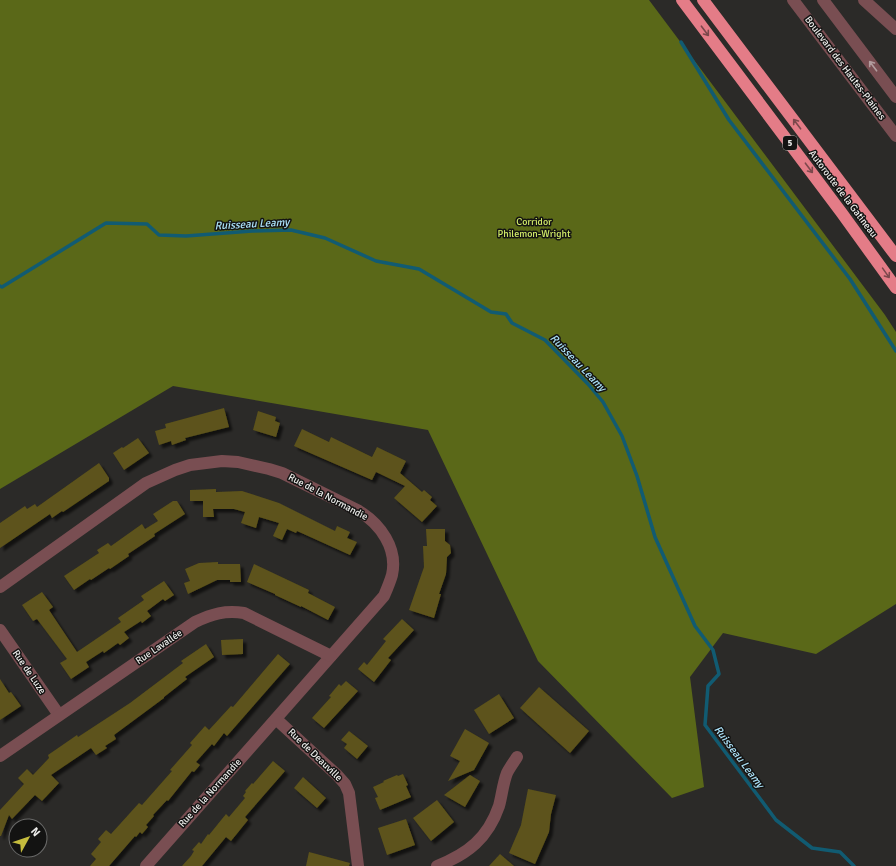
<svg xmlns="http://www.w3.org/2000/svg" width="896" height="866" viewBox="0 0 896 866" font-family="Signika,sans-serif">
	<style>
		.forest { fill: #5a6818 }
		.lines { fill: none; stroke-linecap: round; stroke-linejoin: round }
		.stream { stroke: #115b72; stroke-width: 3.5 }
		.building { fill: #5d531a; filter: url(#shadow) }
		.minor { stroke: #794e52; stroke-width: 12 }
		.tertiary { stroke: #794e52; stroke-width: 12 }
		.motorway { stroke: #e47c87; stroke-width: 12 }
		.oneway { stroke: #7c484c }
		.oneway2 { stroke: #b29c9e }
		.labels { text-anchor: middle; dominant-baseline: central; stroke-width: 3; stroke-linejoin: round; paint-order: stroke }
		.shield { fill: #131312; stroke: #aaaaa8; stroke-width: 1 }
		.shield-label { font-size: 9px; font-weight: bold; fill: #ebebe9 }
		.street-label { font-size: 10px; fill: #ebebe9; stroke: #131312 }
		.park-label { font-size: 10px; fill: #d2eb68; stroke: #131312 }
		.water-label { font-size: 11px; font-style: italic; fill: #ace2f9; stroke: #131312 }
	</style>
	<defs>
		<filter id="shadow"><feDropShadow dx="3.5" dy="3.5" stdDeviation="1" flood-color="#0009"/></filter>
	</defs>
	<rect width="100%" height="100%" fill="#2b2a28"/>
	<polygon class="forest" points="0,0 649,0 885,315 896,332 896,604 816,654 723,633 690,677 704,787 672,798 538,661 428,430 173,386 0,489"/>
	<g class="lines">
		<g class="stream">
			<polyline points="681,42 729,120 850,279 896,351"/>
			<polyline points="0,286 2,287 106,223 147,224 159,235 186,236 252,231 291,230 325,238 376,261 419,269 491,312 506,314 512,323 545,340 588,384 603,402 622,436 637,476 655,537 695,626 713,650 719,674 708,686 705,725 776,820 812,848 840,852 854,866"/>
		</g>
	</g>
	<g class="building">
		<polygon points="224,408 229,427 185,438 186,440 172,445 171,441 159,445 155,431 166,428 165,424"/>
		<polygon points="258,411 276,417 275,421 280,423 276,437 253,430"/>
		<polygon points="302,429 329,442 331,437 372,457 377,447 406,461 400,473 422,492 424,490 432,497 430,500 437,506 422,522 394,498 405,486 376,472 372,480 294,446"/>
		<polygon points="138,438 149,453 124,470 113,453 122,447 123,448"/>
		<polygon points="99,463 109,478 109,481 63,512 62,511 52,518 50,514 0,548 0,523 25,506 27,509 35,504 37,507"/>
		<polygon points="216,489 216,492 242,491 279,503 335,531 337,526 350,532 347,538 357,542 350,555 297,531 296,533 287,529 282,540 273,536 279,523 259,517 256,528 241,523 245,512 234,509 213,509 214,517 203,517 203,501 190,501 190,490"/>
		<polygon points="173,501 177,501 185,514 154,534 155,536 128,554 129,556 110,569 109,568 91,580 90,579 74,590 64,576 99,553 97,550 108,543 111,546 142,524 145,529 158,521 153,514"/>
		<polygon points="426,529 445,529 445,541 450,545 451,553 447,557 446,574 439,594 441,594 434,618 409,610 424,567 423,546 427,546"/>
		<polygon points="218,562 218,564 240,564 241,582 230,582 230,580 217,580 188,594 184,583 190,581 185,569 199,563"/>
		<polygon points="254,564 309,590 308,593 335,607 328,620 301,606 301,607 275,595 275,594 247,582"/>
		<polygon points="164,581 174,595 165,601 163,599 147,611 151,616 142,623 141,621 124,632 129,638 120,645 118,643 104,653 103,651 86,662 89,667 71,679 60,663 67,659 37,619 33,621 22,605 42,592 53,607 49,610 77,652 121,622 118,618 144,600 141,596"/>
		<polygon points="402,619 414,630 388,658 391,660 374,682 358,669 364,662 367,665 386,641 383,639"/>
		<polygon points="243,639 243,654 222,655 221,640"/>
		<polygon points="206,644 214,657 185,677 187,679 164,697 164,698 114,735 116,739 105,746 107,748 96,755 91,748 51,775 59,783 42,801 35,795 12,819 9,815 1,836 0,836 0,810 24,784 18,778 27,769 33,775 49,758 48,755 77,735 78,737 130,703 183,663 181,661"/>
		<polygon points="278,654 290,664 227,736 224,733 214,746 212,744 196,762 200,765 194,772 192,771 168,801 167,800 153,815 154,816 146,825 148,827 142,834 140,832 136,837 135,836 109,866 90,866 96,859 91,854 101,842 98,839 106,830 111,834 139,803 142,805 172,771 170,770 192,745 190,743 205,726 209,730 231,706 233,707"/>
		<polygon points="0,679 9,693 11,692 21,706 0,720"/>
		<polygon points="346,681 358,691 324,728 312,718 331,697 329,696 339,684 341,686"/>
		<polygon points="539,687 589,731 570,753 520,708"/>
		<polygon points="499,694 514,718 489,734 474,710"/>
		<polygon points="465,729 489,743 474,770 448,781 460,761 450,756"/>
		<polygon points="349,731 368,746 357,759 344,748 347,744 341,740"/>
		<polygon points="273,761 285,771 245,817 248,820 231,841 226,837 202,866 182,866 191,856 194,851 192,850 199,842 201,844 208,834 209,835 226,814 229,817 245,798 243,796 246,792 245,791 252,783 253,784"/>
		<polygon points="403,774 408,785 406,786 411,797 380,810 375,798 378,797 373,787 384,782 383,781 397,775 398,776"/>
		<polygon points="470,775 480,781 465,807 444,795"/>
		<polygon points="303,777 326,798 317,808 294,788"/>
		<polygon points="528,789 556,795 551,814 549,832 535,864 509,853 521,825"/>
		<polygon points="437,800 454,822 431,841 413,818"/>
		<polygon points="406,819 415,845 387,855 378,828"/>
		<polygon points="309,852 350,863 349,866 306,866"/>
		<polygon points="500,854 514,866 489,866"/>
	</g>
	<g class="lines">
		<g class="minor">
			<polyline points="864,0 896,29"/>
			<path d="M0 587 146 483 175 470 190 465 222 461 238 462 269 469 282 473 359 511C380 524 398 548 392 575 390 582 387 589 384 596L146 866"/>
			<polyline points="0,630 59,715"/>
			<polyline points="276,719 337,775 345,784 349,793 358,866"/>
			<path d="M0 756 195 622C212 614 225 610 244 613L331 656"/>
			<path d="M437 866C468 854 488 838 499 806 502 795 503 783 507 773 510 767 514 762 517 757"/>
		</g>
		<g class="tertiary">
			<polyline points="793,0 896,136"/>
			<polyline points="823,0 896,97"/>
		</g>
		<g class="motorway">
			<polyline points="682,0 841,212 896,288"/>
			<polyline points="703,0 896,256"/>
		</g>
	</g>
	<defs><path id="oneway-shaft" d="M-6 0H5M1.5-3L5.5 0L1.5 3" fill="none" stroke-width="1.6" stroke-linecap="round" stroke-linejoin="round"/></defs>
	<g class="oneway">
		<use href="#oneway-shaft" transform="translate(705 31) rotate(53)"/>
		<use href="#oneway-shaft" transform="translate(797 124) rotate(-127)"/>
		<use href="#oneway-shaft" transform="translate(809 168) rotate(53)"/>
		<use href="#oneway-shaft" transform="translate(886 273) rotate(55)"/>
	</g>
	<use class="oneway2" href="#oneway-shaft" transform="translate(873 66) rotate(-127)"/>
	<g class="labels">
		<rect class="shield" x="783" y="136" width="14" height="14" rx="3"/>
		<g class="shield-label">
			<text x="790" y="143">5</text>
		</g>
		<g class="street-label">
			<text transform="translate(845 68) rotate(53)">Boulevard des Hautes-Plaines</text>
			<text transform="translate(843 194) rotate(53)">Autoroute de la Gatineau</text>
			<text transform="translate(328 497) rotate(28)">Rue de la Normandie</text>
			<text transform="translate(159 647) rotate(-34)">Rue Lavallée</text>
			<text transform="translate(29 672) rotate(56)">Rue de Luze</text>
			<text transform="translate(315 755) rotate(44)">Rue de Deauville</text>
			<text transform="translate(210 793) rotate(-48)">Rue de la Normandie</text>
		</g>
		<g class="park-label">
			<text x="534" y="222">Corridor<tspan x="534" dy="12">Philemon-Wright</tspan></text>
		</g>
		<g class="water-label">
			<text transform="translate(252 224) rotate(-3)">Ruisseau Leamy</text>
			<text transform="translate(578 363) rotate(46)">Ruisseau Leamy</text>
			<text transform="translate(739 757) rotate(53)">Ruisseau Leamy</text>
		</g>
	</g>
	<g transform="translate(28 838) rotate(50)"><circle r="19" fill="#131312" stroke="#696968"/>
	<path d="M0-3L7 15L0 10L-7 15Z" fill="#c5bc3d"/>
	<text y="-6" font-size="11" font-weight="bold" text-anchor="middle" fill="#ebebe9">N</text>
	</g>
</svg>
